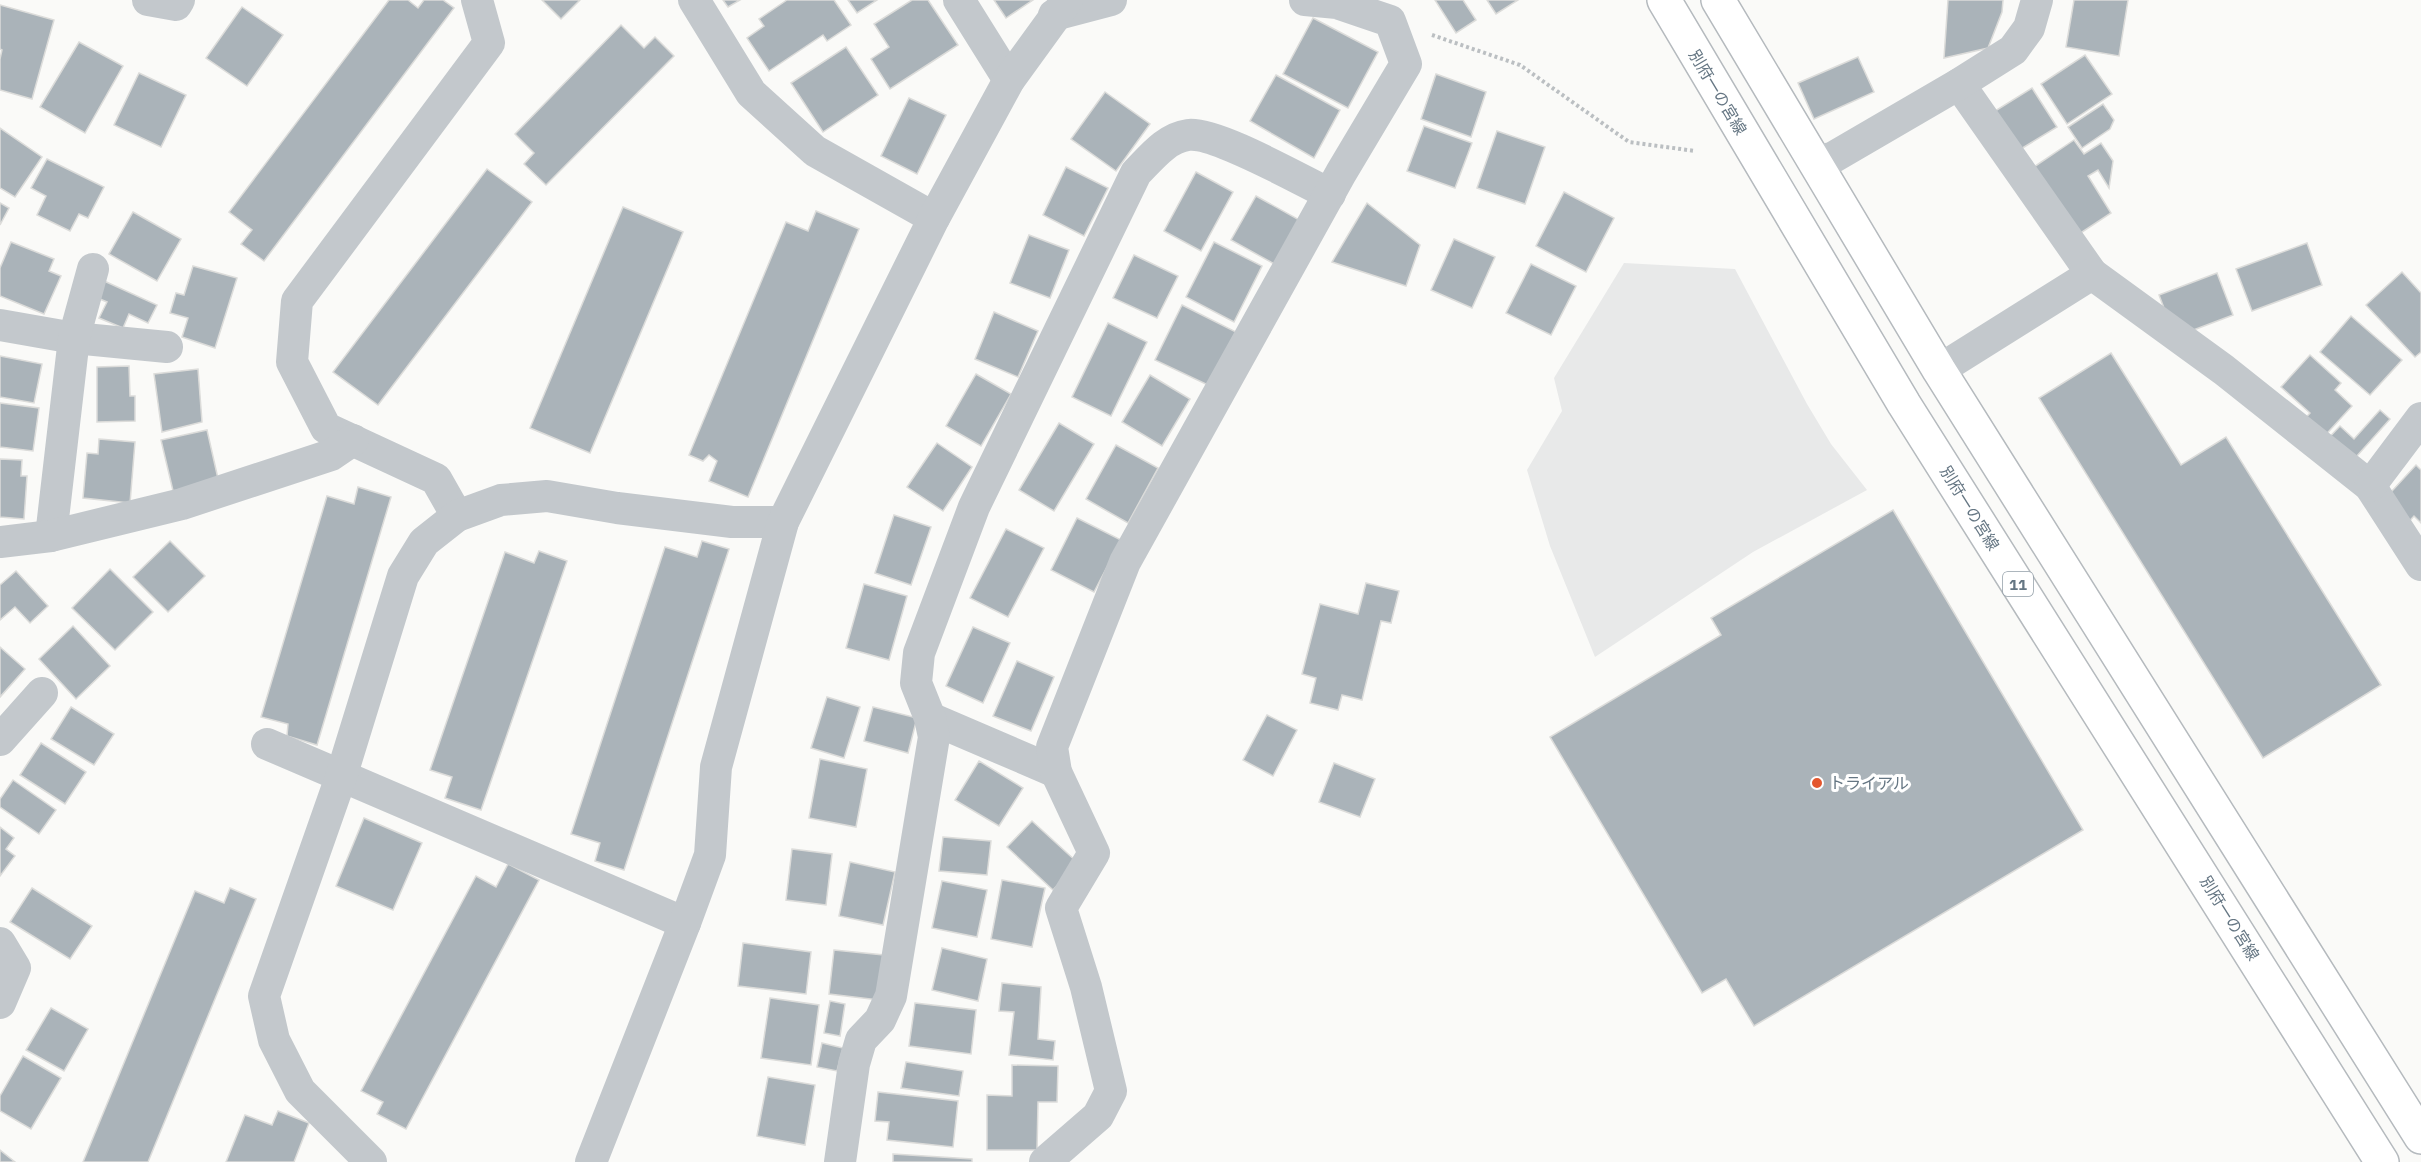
<svg xmlns="http://www.w3.org/2000/svg" width="2421" height="1162" viewBox="0 0 2421 1162" font-family="'IBM Plex Sans','Noto Sans JP',sans-serif">
	<style>
		.built { fill: #e8e9e9 }
		.building { fill: #aab3b9; stroke: #dcdcda; stroke-width: 1.5 }
		.lines { fill: none; stroke-linecap: round; stroke-linejoin: round }
		.primary-casing { stroke: #b5babe; stroke-width: 36 }
		.path { stroke: #bbbfc2; stroke-width: 4; stroke-dasharray: 3 3; stroke-linecap: butt }
		.minor { stroke: #c3c8cc; stroke-width: 32 }
		.primary { stroke: #fff; stroke-width: 33 }
		.poi-dot { fill: #e4572e; stroke: #fff; stroke-width: 2 }
		.labels { text-anchor: middle; dominant-baseline: central; stroke-width: 6; stroke-linejoin: round; paint-order: stroke }
		.shield { fill: #fff; stroke: #939fa8; stroke-width: 1.5 }
		.shield-label { font-size: 15px; font-weight: bold; fill: #657683 }
		.street-label { font-size: 16px; fill: #657683; stroke: #fff }
		.poi-label { font-size: 16px; fill: #657683; stroke: #fff; text-anchor: start }
	</style>
	<rect width="100%" height="100%" fill="#fafaf8"/>
	<polygon class="built" points="1624,263 1735,269 1807,404 1831,444 1867,490 1753,552 1595,657 1550,546 1527,470 1562,411 1554,378"/>
	<g class="building">
		<polygon points="389,0 408,0 418,8 424,0 443,0 454,8 264,261 241,244 252,230 229,212"/>
		<polygon points="542,0 580,0 561,19"/>
		<polygon points="723,0 740,0 728,7"/>
		<polygon points="787,0 834,0 851,25 827,41 823,35 769,71 747,38 764,26 759,19"/>
		<polygon points="848,0 877,0 857,13"/>
		<polygon points="912,0 928,0 958,45 890,89 871,59 889,47 874,24"/>
		<polygon points="994,0 1033,0 1006,18"/>
		<polygon points="1435,0 1463,0 1476,20 1456,33"/>
		<polygon points="1487,0 1518,0 1496,14"/>
		<polygon points="1948,0 2003,0 2002,12 1988,48 1944,58"/>
		<polygon points="2074,0 2128,0 2119,56 2066,47"/>
		<polygon points="0,5 54,20 32,99 0,90 0,59 2,50 0,49"/>
		<polygon points="242,7 283,35 247,86 206,58"/>
		<polygon points="1313,18 1378,52 1348,108 1283,74"/>
		<polygon points="621,25 644,48 655,37 674,56 546,185 524,164 534,153 515,134"/>
		<polygon points="79,42 123,66 85,133 40,107"/>
		<polygon points="846,47 878,95 823,132 791,83"/>
		<polygon points="2085,55 2112,94 2067,124 2041,84"/>
		<polygon points="1858,57 1874,92 1814,119 1798,83"/>
		<polygon points="139,73 186,95 161,147 114,125"/>
		<polygon points="1436,74 1486,92 1471,137 1421,119"/>
		<polygon points="1276,75 1340,110 1314,158 1250,121"/>
		<polygon points="2032,88 2057,127 2011,155 1987,116"/>
		<polygon points="1105,92 1150,124 1116,171 1071,139"/>
		<polygon points="909,98 946,115 917,174 881,156"/>
		<polygon points="2103,104 2114,120 2110,129 2082,148 2068,127"/>
		<polygon points="1424,126 1472,143 1455,188 1407,171"/>
		<polygon points="0,128 42,157 15,197 0,188"/>
		<polygon points="1497,131 1545,147 1525,204 1477,188"/>
		<polygon points="2074,140 2084,154 2101,143 2113,161 2109,188 2098,170 2088,176 2111,213 2067,242 2022,175"/>
		<polygon points="47,159 104,187 88,218 79,214 70,231 37,215 46,196 31,188"/>
		<polygon points="1066,167 1108,188 1084,236 1043,215"/>
		<polygon points="487,169 532,202 378,405 333,372"/>
		<polygon points="1196,172 1233,192 1201,251 1164,231"/>
		<polygon points="1564,192 1614,218 1586,272 1536,246"/>
		<polygon points="1256,196 1303,222 1278,266 1231,240"/>
		<polygon points="0,203 9,208 0,225"/>
		<polygon points="1367,203 1420,245 1406,286 1332,262"/>
		<polygon points="623,207 683,232 590,453 530,428"/>
		<polygon points="816,211 859,229 748,497 709,481 717,461 709,455 703,461 689,455 786,222 808,231"/>
		<polygon points="133,212 181,239 157,281 109,254"/>
		<polygon points="1029,235 1069,250 1050,298 1010,283"/>
		<polygon points="1454,239 1495,257 1472,308 1431,290"/>
		<polygon points="11,242 54,259 49,271 61,276 44,314 0,296 0,268"/>
		<polygon points="1214,242 1262,266 1234,322 1186,297"/>
		<polygon points="2307,243 2322,285 2252,311 2236,269"/>
		<polygon points="1134,255 1178,276 1157,318 1113,298"/>
		<polygon points="1531,264 1576,286 1551,335 1506,313"/>
		<polygon points="193,266 237,278 215,348 182,337 188,318 170,313 176,293 184,295"/>
		<polygon points="2402,272 2421,293 2421,352 2415,357 2366,305"/>
		<polygon points="2217,273 2233,315 2175,337 2159,295"/>
		<polygon points="102,280 157,305 148,323 129,314 123,328 99,318 107,302 95,297"/>
		<polygon points="1182,305 1236,332 1210,386 1155,360"/>
		<polygon points="994,312 1038,331 1018,377 975,359"/>
		<polygon points="2351,316 2402,360 2370,395 2320,352"/>
		<polygon points="1108,323 1147,342 1111,416 1072,397"/>
		<polygon points="2111,353 2181,465 2226,437 2381,685 2263,758 2039,398"/>
		<polygon points="2310,355 2341,383 2335,390 2352,406 2320,441 2301,423 2310,413 2281,387"/>
		<polygon points="0,356 42,364 34,403 0,397"/>
		<polygon points="129,366 130,396 135,396 135,421 97,422 97,367"/>
		<polygon points="198,369 202,422 162,432 154,374"/>
		<polygon points="976,374 1011,394 981,446 946,426"/>
		<polygon points="1150,375 1190,399 1162,446 1122,422"/>
		<polygon points="0,403 39,408 33,451 0,447"/>
		<polygon points="2380,410 2390,419 2347,467 2322,445 2340,426 2354,439"/>
		<polygon points="1059,423 1094,444 1054,511 1019,490"/>
		<polygon points="207,430 219,483 174,495 161,440"/>
		<polygon points="99,439 135,442 130,503 83,498 87,453 98,454"/>
		<polygon points="937,443 972,467 943,511 907,487"/>
		<polygon points="1116,445 1158,468 1128,523 1086,499"/>
		<polygon points="0,459 22,460 21,476 27,476 24,519 0,517"/>
		<polygon points="2416,465 2421,470 2421,523 2414,516 2404,527 2380,504"/>
		<polygon points="358,487 391,497 317,745 287,736 288,724 261,717 327,496 354,504"/>
		<polygon points="1893,510 2083,830 1754,1026 1726,979 1702,993 1550,737 1721,635 1711,618"/>
		<polygon points="894,515 931,527 911,585 875,573"/>
		<polygon points="1077,518 1121,540 1094,592 1051,570"/>
		<polygon points="1006,529 1044,548 1008,617 970,598"/>
		<polygon points="170,541 205,576 168,612 133,577"/>
		<polygon points="702,541 729,549 624,870 595,861 600,843 571,834 665,547 697,557"/>
		<polygon points="539,551 567,561 481,810 445,798 452,777 430,770 505,552 534,563"/>
		<polygon points="110,569 153,612 115,650 72,608"/>
		<polygon points="16,571 48,606 30,623 15,607 0,620 0,585"/>
		<polygon points="1366,583 1399,591 1391,623 1381,621 1362,700 1342,695 1338,710 1310,703 1316,678 1302,674 1320,604 1358,614"/>
		<polygon points="864,584 907,596 889,660 846,648"/>
		<polygon points="73,626 110,666 76,699 39,659"/>
		<polygon points="973,627 1010,643 983,703 946,686"/>
		<polygon points="0,647 25,669 0,697"/>
		<polygon points="1017,661 1054,677 1031,731 993,716"/>
		<polygon points="827,697 860,707 844,758 811,748"/>
		<polygon points="71,707 114,734 94,765 51,739"/>
		<polygon points="873,707 917,718 908,753 864,741"/>
		<polygon points="1267,715 1297,730 1273,776 1243,760"/>
		<polygon points="41,743 86,772 65,804 20,775"/>
		<polygon points="820,759 867,769 856,827 809,818"/>
		<polygon points="979,761 1023,788 999,826 955,800"/>
		<polygon points="1334,763 1375,779 1360,817 1319,802"/>
		<polygon points="13,780 56,810 39,834 0,807 0,799"/>
		<polygon points="364,818 422,843 393,910 336,886"/>
		<polygon points="1032,821 1078,863 1053,890 1007,847"/>
		<polygon points="0,827 14,838 6,849 15,856 0,876"/>
		<polygon points="943,837 991,841 987,875 939,871"/>
		<polygon points="792,849 832,854 826,905 786,900"/>
		<polygon points="850,862 895,872 883,925 839,916"/>
		<polygon points="508,864 539,880 406,1129 377,1114 383,1102 361,1091 476,876 496,887"/>
		<polygon points="1002,880 1045,888 1032,947 991,939"/>
		<polygon points="942,881 987,890 977,937 932,928"/>
		<polygon points="32,888 92,926 70,959 10,922"/>
		<polygon points="230,888 256,899 148,1162 83,1162 195,891 224,903"/>
		<polygon points="743,943 811,952 806,994 738,986"/>
		<polygon points="942,948 987,959 978,1001 932,990"/>
		<polygon points="834,950 884,955 879,1000 829,994"/>
		<polygon points="1002,983 1041,987 1038,1039 1055,1041 1053,1060 1009,1055 1014,1012 999,1011"/>
		<polygon points="770,998 819,1005 811,1065 761,1058"/>
		<polygon points="830,1001 845,1004 840,1036 824,1033"/>
		<polygon points="915,1003 976,1010 971,1054 909,1046"/>
		<polygon points="51,1008 88,1029 64,1071 26,1050"/>
		<polygon points="822,1043 843,1048 837,1071 817,1067"/>
		<polygon points="23,1056 61,1078 31,1129 0,1111 0,1096"/>
		<polygon points="906,1062 963,1071 959,1096 901,1088"/>
		<polygon points="1012,1065 1058,1066 1057,1102 1038,1102 1037,1150 987,1150 987,1095 1012,1096"/>
		<polygon points="768,1077 815,1085 805,1145 757,1136"/>
		<polygon points="878,1092 958,1101 953,1147 887,1140 889,1122 875,1121"/>
		<polygon points="278,1111 309,1123 294,1162 226,1162 245,1115 272,1125"/>
		<polygon points="0,1150 15,1162 0,1162"/>
		<polygon points="893,1154 972,1159 972,1162 893,1162"/>
	</g>
	<g class="lines">
		<defs>
			<g id="primary">
				<polyline points="1664,0 1904,404 2382,1162"/>
				<polyline points="1718,0 1939,370 2421,1137"/>
			</g>
		</defs>
		<use href="#primary" class="primary-casing"/>
		<polyline class="path" points="1432,35 1520,65 1629,142 1695,151"/>
		<g class="minor">
			<polyline points="148,0 176,5 179,0"/>
			<polyline points="694,0 751,93 815,151 934,218"/>
			<polyline points="959,0 1009,80"/>
			<polyline points="1054,15 1111,0"/>
			<polyline points="1959,84 2092,274"/>
			<polyline points="1816,161 1832,158 1959,84 2013,50 2029,28 2037,0"/>
			<polyline points="0,325 74,338 167,347"/>
			<polyline points="1939,370 2092,274 2224,370 2370,486 2421,565"/>
			<polyline points="2370,486 2421,418"/>
			<polyline points="457,516 436,479 326,428 292,362 297,301 489,43 477,0"/>
			<polyline points="51,536 74,338 93,269"/>
			<polyline points="0,542 51,536 182,504 331,455 353,440"/>
			<polyline points="930,718 1056,772"/>
			<polyline points="0,740 42,693"/>
			<polyline points="267,744 685,923"/>
			<polyline points="0,943 15,968 0,1003"/>
			<polyline points="371,1162 300,1091 274,1040 264,996 341,777 403,576 424,542 457,516 501,500 547,496 617,508 732,522 783,522"/>
			<polyline points="591,1162 685,923 710,855 716,767 783,522 934,218 1009,80 1067,0"/>
			<path d="M840 1162 854 1064 861 1040 880 1020 891 996 934 737 930 718 916 683 919 653 974 507 1136 173C1151 158 1166 138 1188 135 1215 131 1302 181 1330 194"/>
			<polyline points="1045,1162 1098,1116 1111,1091 1086,987 1061,908 1094,853 1056,772 1052,747 1125,562 1341,173 1406,64 1390,21 1337,3 1305,0"/>
		</g>
		<use href="#primary" class="primary"/>
	</g>
	<circle class="poi-dot" cx="1817" cy="783" r="6"/>
	<g class="labels">
		<rect class="shield" x="2003" y="572" width="30" height="24" rx="4.5"/>
		<g class="shield-label">
			<text x="2018" y="584">11</text>
		</g>
		<g class="street-label">
			<text transform="translate(1718 92) rotate(59)">別府一の宮線</text>
			<text transform="translate(1970 508) rotate(58)">別府一の宮線</text>
			<text transform="translate(2230 918) rotate(58)">別府一の宮線</text>
		</g>
		<g class="poi-label">
			<text x="1829" y="783">トライアル</text>
		</g>
	</g>
</svg>
